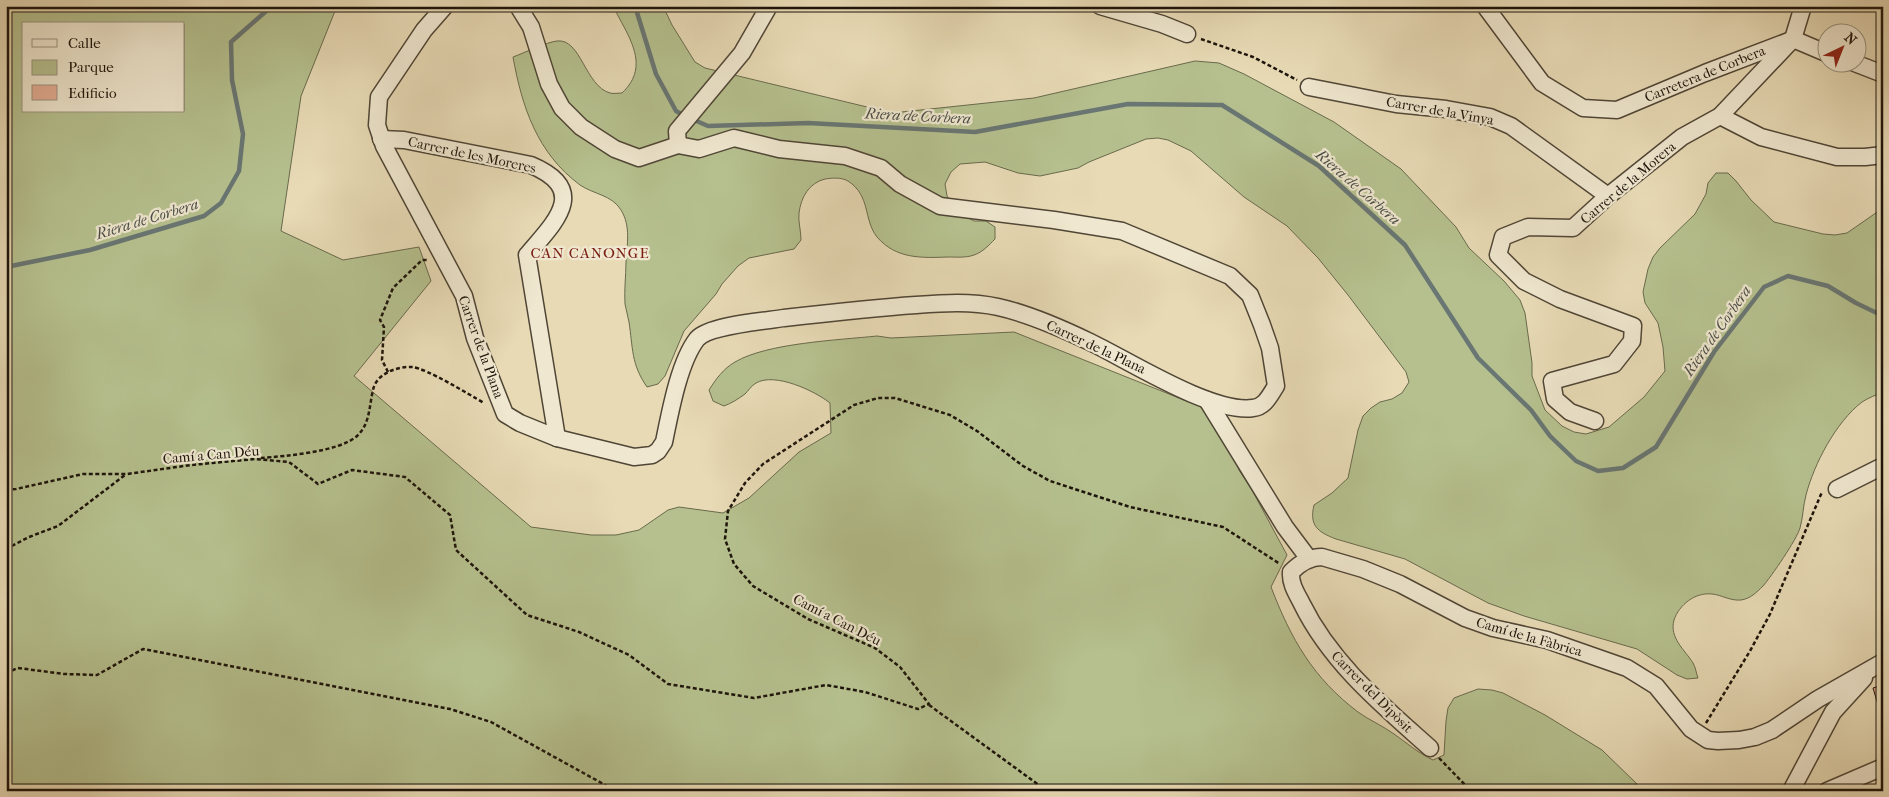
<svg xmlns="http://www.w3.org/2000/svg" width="1889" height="797" viewBox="0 0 1889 797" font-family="'IM FELL French Canon',serif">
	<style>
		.green { fill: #b5c08e; stroke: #696a4c; fill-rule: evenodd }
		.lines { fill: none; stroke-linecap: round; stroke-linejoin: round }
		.stream { stroke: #697673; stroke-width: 4.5 }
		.minor-casing { stroke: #504636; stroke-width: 19 }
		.path { stroke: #1d140b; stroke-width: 2.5; stroke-dasharray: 4 2.5; stroke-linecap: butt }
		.minor { stroke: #efe7cf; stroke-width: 16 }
		.wall { fill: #c4957f; stroke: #1d140b }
		.building { fill: #e4ad94; stroke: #1d140b }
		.labels { text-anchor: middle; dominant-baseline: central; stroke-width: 4.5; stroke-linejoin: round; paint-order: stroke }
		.street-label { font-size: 14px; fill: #1d140b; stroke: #efe7cf }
		.water-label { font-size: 15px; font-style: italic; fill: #494d48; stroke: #efe7cf }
		.neighbourhood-label { font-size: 15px; letter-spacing: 1px; fill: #7a1f14; stroke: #efe7cf }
	</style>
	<rect width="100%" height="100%" fill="#e7dab5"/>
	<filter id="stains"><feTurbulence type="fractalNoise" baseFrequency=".004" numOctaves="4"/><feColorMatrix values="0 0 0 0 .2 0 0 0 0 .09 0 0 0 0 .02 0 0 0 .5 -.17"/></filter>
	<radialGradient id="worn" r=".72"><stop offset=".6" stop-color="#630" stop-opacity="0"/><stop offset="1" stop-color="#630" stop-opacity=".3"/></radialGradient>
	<g class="green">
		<path d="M6 6H337L301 96 281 231 343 260 419 247 431 281 354 376 531 527 591 535H616L639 530 668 510 679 507 723 513 749 498 799 452 831 433 830 403C815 391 775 372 756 383 752 385 748 391 745 394 738 399 732 403 724 406L713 401 709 390C716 379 723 369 735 362 767 343 839 340 877 336L891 338 1014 332 1204 408 1231 449 1239 470 1252 490 1287 555 1271 587C1291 639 1313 678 1358 712 1369 720 1383 726 1394 734 1407 743 1418 753 1433 760L1444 755 1446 721 1448 708 1454 698 1478 689 1492 690 1503 693 1545 715 1602 750 1637 784 1629 791H233L215 786 182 791H6ZM24 24H184V111H24Z"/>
		<path d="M613 6H663L672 25 695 62 705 68 892 113 1034 98 1195 61 1219 63 1244 74 1334 122 1401 169 1456 227 1469 248 1504 281 1520 300 1525 313 1532 363V376L1545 410 1562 426 1574 432 1586 434 1609 427 1644 397 1665 371 1663 347 1658 323 1645 303 1643 292 1648 269 1653 257 1660 248 1695 214 1706 194 1708 183 1716 173H1728L1736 181 1751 200 1774 222 1823 234 1835 235 1847 233 1883 208V392C1876 395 1868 398 1862 402 1836 422 1814 464 1806 495 1803 506 1803 518 1800 528 1797 539 1771 577 1763 586 1757 592 1750 599 1741 600 1730 601 1722 595 1712 594 1695 592 1679 605 1674 620 1669 638 1685 650 1693 663 1696 668 1696 673 1698 678L1687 679 1677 675 1637 649 1524 616 1488 603 1405 559 1336 539C1318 532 1309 526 1314 505L1332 493 1348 478 1358 430 1363 416 1371 408 1380 402 1392 399 1402 393 1409 382 1406 372 1348 295 1318 258 1287 226 1244 197 1191 151 1168 140 1158 138 1146 139 1089 162 1078 168 1040 176 1018 173 985 162 960 164 951 172 945 184 947 196 954 207 963 215 974 221H986L995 227V239C989 245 983 252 974 255 966 258 956 257 948 257 921 258 896 259 877 237 863 219 871 196 848 181 841 177 832 178 825 179 809 183 801 197 799 213 798 221 801 231 801 240L794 249 749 258 738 266 722 284 716 294 684 331 665 376 658 384 647 387C631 364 633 348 629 322 628 316 626 310 625 304 624 290 626 276 626 262 627 245 631 226 621 210 612 195 593 194 580 185 537 153 522 107 513 57 524 53 547 42 557 41 581 38 585 86 610 93 614 94 618 93 622 93 652 65 627 35 613 6Z"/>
	</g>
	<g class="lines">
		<g class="stream">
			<polyline points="635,6 656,74 676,111 685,116"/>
			<polyline points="692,119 708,126 808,123 975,132 1128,104 1222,105 1319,166 1405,245 1478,358 1531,410 1550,436 1576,461 1598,471 1623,468 1656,447 1714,352 1764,287 1788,276 1828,286 1856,303 1883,316"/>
			<polyline points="6,267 90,250 204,216 221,203 239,171 243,134 232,80 231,42 272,6"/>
		</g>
		<defs>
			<g id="minor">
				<path d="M445 6 424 30 379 97 377 125 384 146 464 296 475 338 505 414 520 423 557 438 634 457 652 455 658 451 664 442C670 413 679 362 697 339 709 325 766 321 784 318 828 313 872 308 916 305 943 303 971 301 998 307 1030 314 1061 328 1090 342 1128 360 1212 414 1253 408 1265 407 1270 395 1276 386L1270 348 1262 325 1250 295 1230 276 1122 231 1054 220 940 206 900 184 881 168 845 156 779 149 734 138 699 149 678 145 639 158 615 149 581 127 562 108 549 84 531 27 518 6"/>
				<polyline points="1100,6 1162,24 1187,34"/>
				<polyline points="1485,6 1542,83 1583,108 1617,110 1705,73 1789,41"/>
				<polyline points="1793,39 1826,53"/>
				<polyline points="1852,62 1883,74"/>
				<polyline points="1309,87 1396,104 1446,109 1490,117 1511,126 1608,196"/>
				<polyline points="1720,116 1761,137 1837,157 1865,157 1883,155"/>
				<path d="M381 139 404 140 531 165C590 190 555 222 527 255L557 438"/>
				<polyline points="678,145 677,131 742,53 769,6"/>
				<polyline points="1207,400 1285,527 1309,559"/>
				<polyline points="1595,421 1570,412 1555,399 1552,381 1614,364 1632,341 1633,326 1560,299 1524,281 1498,255 1503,237 1528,227 1573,228 1608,196 1682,137 1720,116 1793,39 1803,6"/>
				<polyline points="1837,489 1883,466"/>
				<path d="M1430 748C1382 705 1331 663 1302 604 1297 594 1290 584 1291 572 1300 563 1309 557 1322 557L1363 569 1400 584 1465 618 1493 628 1547 640 1627 668 1656 686 1691 729 1708 740 1718 741 1739 740 1755 737 1772 730 1818 699 1883 662"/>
				<polyline points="1791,791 1833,712 1864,678"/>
				<polyline points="1827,791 1883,767"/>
			</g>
		</defs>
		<use href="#minor" class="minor-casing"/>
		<g class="path">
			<polyline points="1201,39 1253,57 1297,80"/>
			<polyline points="388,372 382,360 384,327 380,320 393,288 422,260 429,260"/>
			<path d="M261 458C285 456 339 452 357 436 370 424 369 407 373 390 376 374 397 366 412 367 426 368 470 395 484 403"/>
			<polyline points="6,490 16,489 83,474 127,474 191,465 255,459 289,462 318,484 352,470 405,477 450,515 456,550 527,615 579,632 629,655 668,684 754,698 826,685 865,692 918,709 929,704 900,667 875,648 808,619 753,586 734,564 725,539 728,511 745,483 763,464 854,405 878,398 895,398 950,415 977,431 1023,466 1050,481 1130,507 1223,527 1280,564"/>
			<polyline points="6,549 29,537 58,526 125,475"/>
			<polyline points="6,673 18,668 64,674 97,675 143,649 450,709 491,722 616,791"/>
			<polyline points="929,705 1047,791"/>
			<polyline points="1706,723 1750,651 1770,614 1822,492"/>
			<polyline points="1439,758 1471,791"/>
		</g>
		<use href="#minor" class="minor"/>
	</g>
	<polygon class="wall" points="1883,685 1883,717 1882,717 1879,708"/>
	<polygon class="building" points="1883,685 1883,707 1879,708 1873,688"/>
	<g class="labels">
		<g class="street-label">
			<text transform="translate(1705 74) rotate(-22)">Carretera de Corbera</text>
			<text transform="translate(1440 111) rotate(10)">Carrer de la Vinya</text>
			<text transform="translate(472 155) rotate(12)">Carrer de les Moreres</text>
			<text transform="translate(1628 183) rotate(-40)">Carrer de la Morera</text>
			<text transform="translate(481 347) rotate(70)">Carrer de la Plana</text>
			<text transform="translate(1096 347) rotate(25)">Carrer de la Plana</text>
			<text transform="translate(211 455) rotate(-5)">Camí a Can Déu</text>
			<text transform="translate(837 620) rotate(27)">Camí a Can Déu</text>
			<text transform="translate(1529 637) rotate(16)">Camí de la Fàbrica</text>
			<text transform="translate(1372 692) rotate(45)">Carrer del Dipòsit</text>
		</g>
		<g class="water-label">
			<text transform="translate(918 116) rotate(3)">Riera de Corbera</text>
			<text transform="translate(1358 187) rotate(41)">Riera de Corbera</text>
			<text transform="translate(147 219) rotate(-17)">Riera de Corbera</text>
			<text transform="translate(1717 331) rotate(-55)">Riera de Corbera</text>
		</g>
		<g class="neighbourhood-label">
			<text x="590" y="253">CAN CANONGE</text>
		</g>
	</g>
	<rect width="1889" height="797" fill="none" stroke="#e7dab5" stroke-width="25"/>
	<rect x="8" y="8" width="1874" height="782" fill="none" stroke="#1d140b" stroke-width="2.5"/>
	<rect x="12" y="12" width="1864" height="772" fill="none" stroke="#1d140b"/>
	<rect x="22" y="22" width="162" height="90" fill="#efe7cf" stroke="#9b9381"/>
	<rect x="32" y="39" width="25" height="8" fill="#efe7cf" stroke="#9b9381"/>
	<text x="68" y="48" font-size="15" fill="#1d140b">Calle</text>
	<rect x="32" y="60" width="25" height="15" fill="#b5c08e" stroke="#9b9381"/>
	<text x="68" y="72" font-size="15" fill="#1d140b">Parque</text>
	<rect x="32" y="85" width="25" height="15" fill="#e4ad94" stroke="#9b9381"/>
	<text x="68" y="98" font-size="15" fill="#1d140b">Edificio</text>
	<g transform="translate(1842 48) rotate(43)"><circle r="24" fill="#efe7cf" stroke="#9b9381"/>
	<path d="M0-4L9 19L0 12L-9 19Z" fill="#8f2418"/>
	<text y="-8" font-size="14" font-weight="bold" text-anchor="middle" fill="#1d140b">N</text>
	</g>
	<rect width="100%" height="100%" filter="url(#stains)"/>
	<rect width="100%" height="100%" fill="url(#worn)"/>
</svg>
